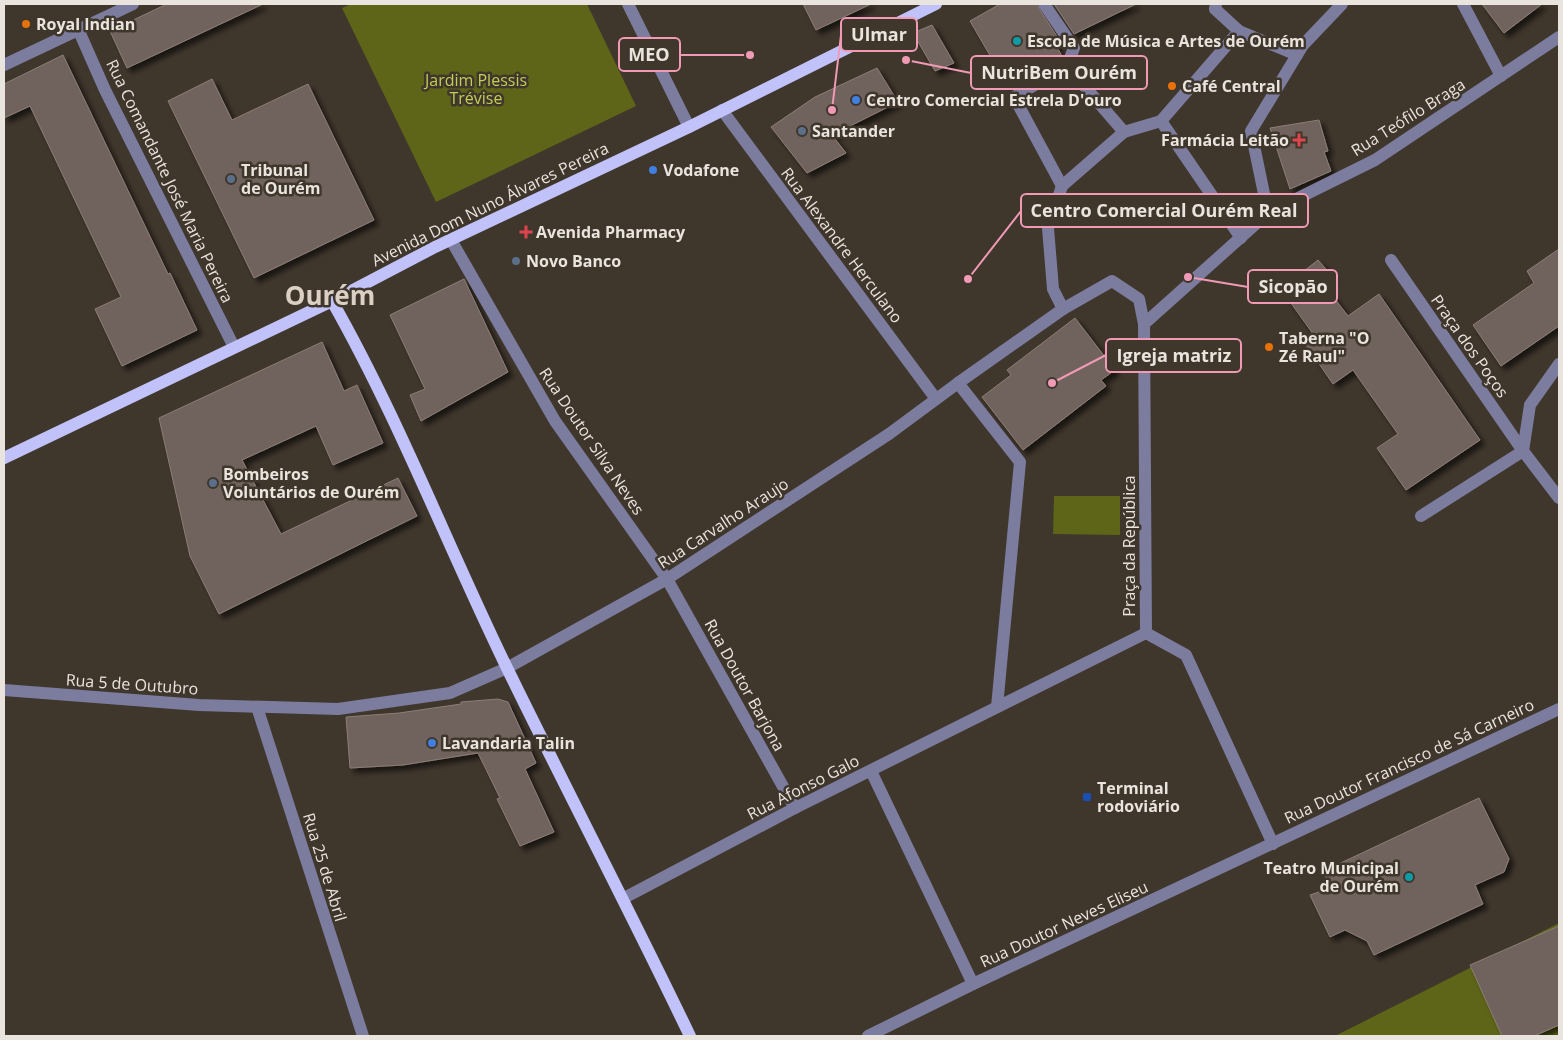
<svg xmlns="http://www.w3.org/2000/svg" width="1563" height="1040" viewBox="0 0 1563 1040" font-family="'Open Sans',sans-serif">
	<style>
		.green { fill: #5e6518 }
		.building { fill: #70625b; stroke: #8d7e77; filter: url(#shadow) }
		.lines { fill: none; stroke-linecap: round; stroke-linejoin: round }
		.minor { stroke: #7c7c9e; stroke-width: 12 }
		.major { stroke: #c2c2fa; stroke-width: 12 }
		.food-dot { fill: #e8710a; stroke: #3f362c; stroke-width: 2 }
		.culture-dot { fill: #0f9aa8; stroke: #3f362c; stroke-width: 2 }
		.shop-dot { fill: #3f7fe0; stroke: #3f362c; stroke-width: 2 }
		.service-dot { fill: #5c6f8a; stroke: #3f362c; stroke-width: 2 }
		.health-dot { fill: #e0444e; stroke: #3f362c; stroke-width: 2 }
		.transit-dot { fill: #1a4fb4; stroke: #3f362c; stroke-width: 2 }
		.labels { text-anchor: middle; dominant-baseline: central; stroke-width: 5; stroke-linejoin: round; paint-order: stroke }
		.poi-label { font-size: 16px; font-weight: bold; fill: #eae4de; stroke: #3f362c; text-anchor: start }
		.park-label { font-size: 16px; fill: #c2ce56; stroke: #3f362c }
		.street-label { font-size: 16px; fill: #eae4de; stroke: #3f362c }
		.town-label { font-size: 26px; font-weight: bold; fill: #dcd0c4; stroke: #3f362c }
		.leader { fill: none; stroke: #f09ab6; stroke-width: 2 }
		.callout-dot { fill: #f09ab6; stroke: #3f362c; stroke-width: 2 }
		.callout { fill: #3f362c; stroke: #f09ab6; stroke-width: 2 }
		.callout-label { font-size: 18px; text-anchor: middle; font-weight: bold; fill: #eae4de }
	</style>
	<defs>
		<filter id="shadow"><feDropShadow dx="4.5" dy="4.5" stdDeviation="2.5" flood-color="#0009"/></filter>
	</defs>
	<rect width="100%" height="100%" fill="#3f362c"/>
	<g class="green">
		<polygon points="351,4 587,4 636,106 436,202 342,8"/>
		<polygon points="1054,496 1120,496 1120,535 1053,534"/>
		<polygon points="1559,923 1559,1036 1335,1036"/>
	</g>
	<g class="building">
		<polygon points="167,4 263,4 127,68 110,31"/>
		<polygon points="803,4 871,4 816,30"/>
		<polygon points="1000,4 1036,4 1060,41 1055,44 1062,56 1060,60 1010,90 970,21"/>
		<polygon points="1054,4 1136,4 1074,34"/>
		<polygon points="1482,4 1542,4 1504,33"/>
		<polygon points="932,25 954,63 935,71 913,33"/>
		<polygon points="63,55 168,274 170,273 197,330 122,366 95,309 121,297 30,106 4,118 4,84"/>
		<polygon points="877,68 898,102 832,135 846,153 807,173 771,127 815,97"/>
		<polygon points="212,79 232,120 308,84 374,220 254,278 168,101"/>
		<polygon points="1319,120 1328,151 1324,152 1331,171 1290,189 1270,128"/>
		<polygon points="1559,249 1559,326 1501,366 1473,325 1534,283 1527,271"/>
		<polygon points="1318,260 1332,276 1324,285 1348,316 1379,294 1480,440 1406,490 1377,448 1398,434 1353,370 1333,384 1306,345 1316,338 1281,289"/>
		<polygon points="464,279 508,372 421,421 410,395 425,389 390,315"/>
		<polygon points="1075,318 1115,370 1101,380 1106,386 1023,450 982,397 1011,375 1007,370"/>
		<polygon points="322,342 344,391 357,385 383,443 333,465 316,426 242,460 281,534 398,478 417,516 219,614 190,556 159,418"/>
		<polygon points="498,699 508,702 536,763 525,769 554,832 520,846 497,799 500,798 478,753 403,765 350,768 346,717 399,713 461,704 461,702"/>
		<polygon points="1479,798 1509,859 1504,872 1475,885 1483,904 1374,955 1367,941 1345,930 1330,937 1310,895 1319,892 1330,868"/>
		<polygon points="1559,926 1559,1025 1534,1036 1502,1036 1470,965"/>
	</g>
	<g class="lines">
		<g class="minor">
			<polyline points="628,4 689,127"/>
			<polyline points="1044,4 1074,48 1067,66"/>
			<polyline points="1216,4 1215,9 1239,31"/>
			<polyline points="1463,4 1501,76"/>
			<polyline points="78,29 105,90 234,347"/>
			<polyline points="4,65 133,4"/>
			<polyline points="722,110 936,399"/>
			<polyline points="1124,132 1161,121"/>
			<polyline points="1062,186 1014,97 1067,66"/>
			<polyline points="1268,213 1251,131 1303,45 1342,4"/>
			<polyline points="1241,238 1161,121 1239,31 1297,55"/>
			<polyline points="451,240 555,421 667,579 795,808"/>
			<polyline points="1391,260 1523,451 1559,498"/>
			<polyline points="1063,309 1053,289 1048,228 1062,186 1124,132 1067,66"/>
			<polyline points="1144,324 1268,213 1375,160 1559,37"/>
			<polyline points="958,383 1020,462 997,707"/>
			<polyline points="1523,451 1530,405 1559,364"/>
			<polyline points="1421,516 1523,451"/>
			<polyline points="1146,633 1186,655 1273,844"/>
			<polyline points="4,690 199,705 338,709 450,693 507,668 667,579 889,434 958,383 1063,309 1112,281 1139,299 1144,324 1146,633 795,808 624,898"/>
			<polyline points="257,707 363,1036"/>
			<polyline points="871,771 973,984"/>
			<polyline points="868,1036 973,984 1559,709"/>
		</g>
		<g class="major">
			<path d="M332 301C399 419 448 547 507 668 567 791 631 913 690 1036"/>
			<polyline points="4,458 332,301 435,247 689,127 936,4"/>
		</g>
	</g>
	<g class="food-dot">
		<circle cx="26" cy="24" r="5"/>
		<circle cx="1172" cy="86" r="5"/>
		<circle cx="1269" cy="347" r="5"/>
	</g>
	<g class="culture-dot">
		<circle cx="1017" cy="41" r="5"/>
		<circle cx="1409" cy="877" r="5"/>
	</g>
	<g class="shop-dot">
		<circle cx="856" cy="100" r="5"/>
		<circle cx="653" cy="170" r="5"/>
		<circle cx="432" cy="743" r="5"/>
	</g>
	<g class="service-dot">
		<circle cx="802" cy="131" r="5"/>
		<circle cx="231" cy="179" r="5"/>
		<circle cx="516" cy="261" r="5"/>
		<circle cx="213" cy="483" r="5"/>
	</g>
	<g class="health-dot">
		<path d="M1296.5 132.5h5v5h5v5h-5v5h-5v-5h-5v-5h5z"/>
		<path d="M523.5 224.5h5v5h5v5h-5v5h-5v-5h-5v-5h5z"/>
	</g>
	<rect class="transit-dot" x="1082" y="792" width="10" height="10" rx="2.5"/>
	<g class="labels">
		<g class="poi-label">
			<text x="36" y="24">Royal Indian</text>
			<text x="1027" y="41">Escola de Música e Artes de Ourém</text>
			<text x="1182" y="86">Café Central</text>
			<text x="866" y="100">Centro Comercial Estrela D'ouro</text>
			<text x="812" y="131">Santander</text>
			<text x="1289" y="140" text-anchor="end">Farmácia Leitão</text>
			<text x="241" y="170">Tribunal<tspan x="241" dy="18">de Ourém</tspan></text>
			<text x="663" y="170">Vodafone</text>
			<text x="536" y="232">Avenida Pharmacy</text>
			<text x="526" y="261">Novo Banco</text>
			<text x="1279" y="338">Taberna "O<tspan x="1279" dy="18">Zé Raul"</tspan></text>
			<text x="223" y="474">Bombeiros<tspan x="223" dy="18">Voluntários de Ourém</tspan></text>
			<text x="442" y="743">Lavandaria Talin</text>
			<text x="1097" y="788">Terminal<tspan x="1097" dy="18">rodoviário</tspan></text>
			<text x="1399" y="868" text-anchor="end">Teatro Municipal<tspan x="1399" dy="18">de Ourém</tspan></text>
		</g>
		<g class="park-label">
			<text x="476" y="80">Jardim Plessis<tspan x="476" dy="18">Trévise</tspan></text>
		</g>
		<g class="street-label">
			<text transform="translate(1408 117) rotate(-32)">Rua Teófilo Braga</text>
			<text transform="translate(170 181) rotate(64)">Rua Comandante José Maria Pereira</text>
			<text transform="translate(490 204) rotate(-26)">Avenida Dom Nuno Álvares Pereira</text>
			<text transform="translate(842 245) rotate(53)">Rua Alexandre Herculano</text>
			<text transform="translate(1470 346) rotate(55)">Praça dos Poços</text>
			<text transform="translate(592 441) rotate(56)">Rua Doutor Silva Neves</text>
			<text transform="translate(723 523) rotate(-33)">Rua Carvalho Araujo</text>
			<text transform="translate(1129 546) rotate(-90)">Praça da República</text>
			<text transform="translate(132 684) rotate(4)">Rua 5 de Outubro</text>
			<text transform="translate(745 685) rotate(61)">Rua Doutor Barjona</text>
			<text transform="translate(1409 761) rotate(-25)">Rua Doutor Francisco de Sá Carneiro</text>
			<text transform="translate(803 787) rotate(-27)">Rua Afonso Galo</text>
			<text transform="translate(325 867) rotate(73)">Rua 25 de Abril</text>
			<text transform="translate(1064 924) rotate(-25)">Rua Doutor Neves Eliseu</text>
		</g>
		<g class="town-label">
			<text x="330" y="295">Ourém</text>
		</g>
	</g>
	<path class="leader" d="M832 110L841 35M750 55L680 55M906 60L971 73M968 279L1021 211M1188 277L1248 287M1052 383L1106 355"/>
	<g class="callout-dot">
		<circle cx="832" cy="110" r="5"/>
		<circle cx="750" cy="55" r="5"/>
		<circle cx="906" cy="60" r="5"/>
		<circle cx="968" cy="279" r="5"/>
		<circle cx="1188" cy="277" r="5"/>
		<circle cx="1052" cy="383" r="5"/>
	</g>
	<g class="callout">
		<rect x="841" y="18" width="76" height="33" rx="5"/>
		<rect x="619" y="38" width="61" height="33" rx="5"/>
		<rect x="971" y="56" width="176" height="33" rx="5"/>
		<rect x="1021" y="194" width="287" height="33" rx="5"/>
		<rect x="1248" y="270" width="89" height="33" rx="5"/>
		<rect x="1106" y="339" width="135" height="33" rx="5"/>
	</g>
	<g class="callout-label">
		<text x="879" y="41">Ulmar</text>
		<text x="649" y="61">MEO</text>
		<text x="1059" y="79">NutriBem Ourém</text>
		<text x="1164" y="217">Centro Comercial Ourém Real</text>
		<text x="1293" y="293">Sicopāo</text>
		<text x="1174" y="362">Igreja matriz</text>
	</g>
	<rect width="1563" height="1040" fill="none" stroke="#eae4de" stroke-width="10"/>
</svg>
